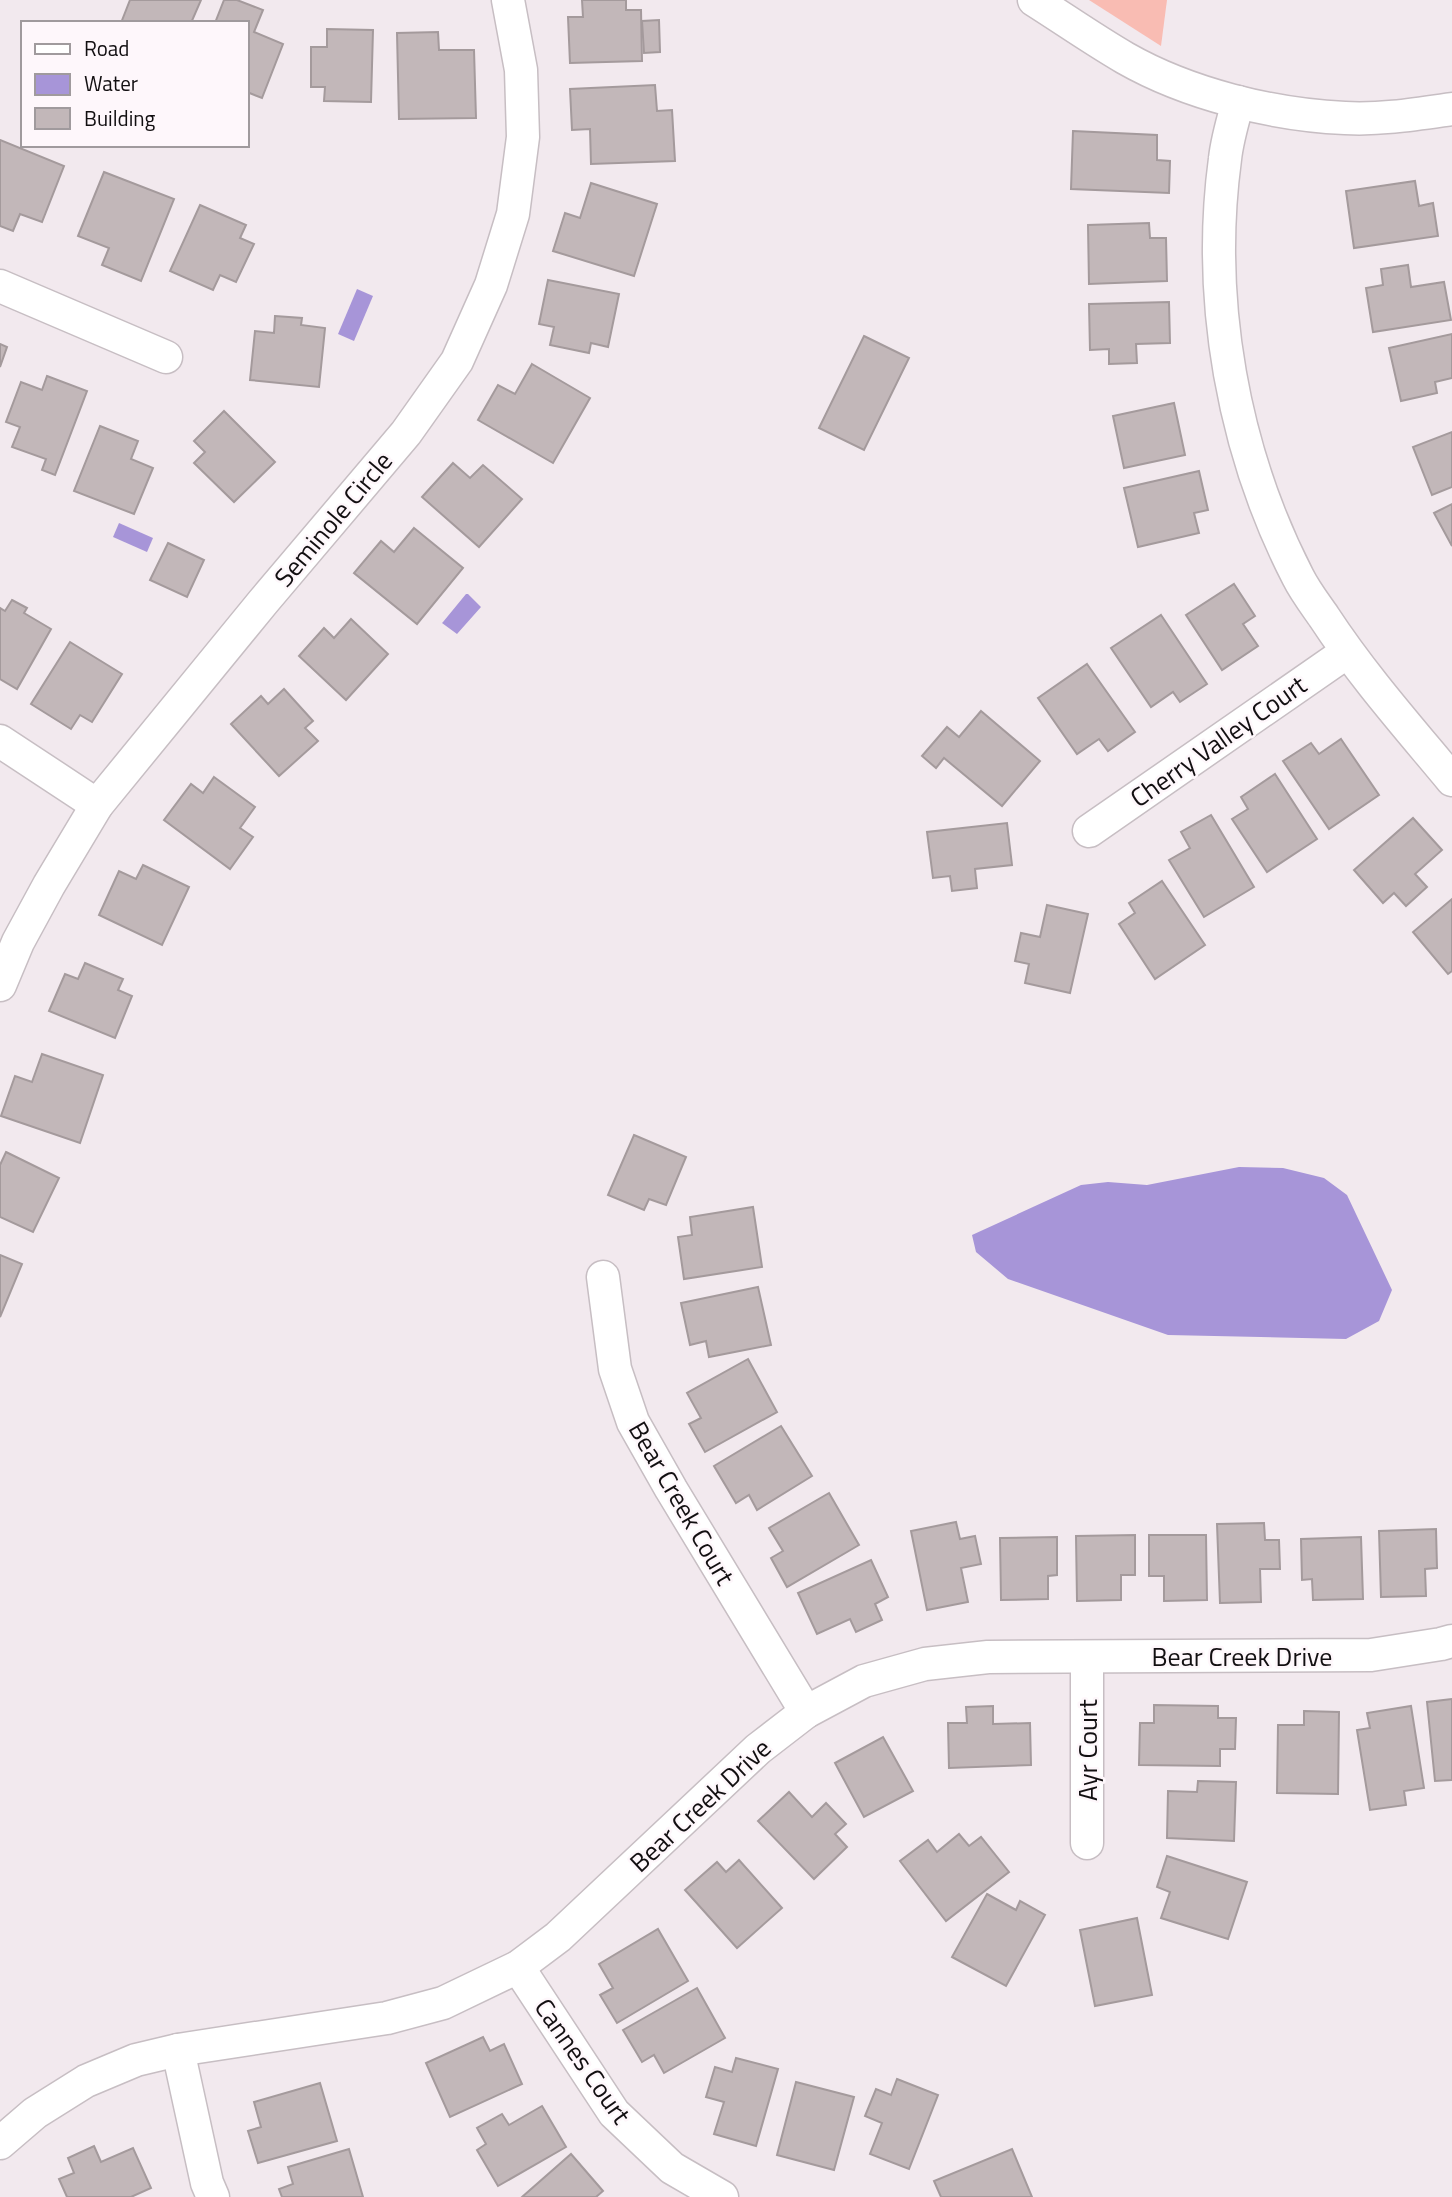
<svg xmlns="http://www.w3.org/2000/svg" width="1452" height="2197" viewBox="0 0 1452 2197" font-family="'Titillium Web',sans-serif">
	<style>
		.green { fill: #f9bcb3 }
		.water { fill: #a795d8 }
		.building { fill: #c2b7b9; stroke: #a49a9c; stroke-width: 2 }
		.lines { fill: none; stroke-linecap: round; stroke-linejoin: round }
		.street-casing { stroke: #c7bec3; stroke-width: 35 }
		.street { stroke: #fff; stroke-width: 32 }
		.labels { text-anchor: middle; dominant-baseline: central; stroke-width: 5; stroke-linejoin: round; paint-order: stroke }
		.street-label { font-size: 26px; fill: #120f11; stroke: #fef7fb }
	</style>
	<rect width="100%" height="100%" fill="#f2e9ee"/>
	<polygon class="green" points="1089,0 1167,0 1161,46"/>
	<g class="water">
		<polygon points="357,289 373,296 354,341 338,334"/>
		<polygon points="119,523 153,538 147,552 113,537"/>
		<polygon points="466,594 468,594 481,607 457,634 442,623 443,622"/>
		<polygon points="1239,1167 1283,1168 1324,1178 1347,1195 1392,1290 1379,1321 1346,1339 1168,1335 1008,1279 976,1252 972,1235 1081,1185 1108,1182 1147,1185"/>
	</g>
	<g class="building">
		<polygon points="130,0 201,0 191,23 121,23"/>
		<polygon points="224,0 237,0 263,10 254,32 283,44 262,98 247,92 247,23 215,23"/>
		<polygon points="582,0 626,0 626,10 641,10 642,61 570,63 568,17 583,17"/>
		<polygon points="659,20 660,52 644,53 642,21"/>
		<polygon points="327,29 373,30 371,102 324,101 325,87 311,87 311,47 327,47"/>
		<polygon points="438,32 439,50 474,50 476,118 399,119 397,33"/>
		<polygon points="655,85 657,111 672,110 675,161 591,164 590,129 572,130 570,89"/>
		<polygon points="1073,131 1157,135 1157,160 1170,161 1169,193 1071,189"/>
		<polygon points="0,140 64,166 42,222 20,214 13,231 0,226"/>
		<polygon points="104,172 174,199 141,281 102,265 109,248 78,236"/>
		<polygon points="1415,181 1419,206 1433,203 1438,236 1354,248 1346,191"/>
		<polygon points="591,183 657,204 634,276 553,251 565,213 580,218"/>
		<polygon points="200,205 246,225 240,238 254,244 236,282 220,275 213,290 170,271"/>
		<polygon points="1149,223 1150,238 1166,238 1167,281 1089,284 1088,225"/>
		<polygon points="1408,265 1411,287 1444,282 1451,320 1373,332 1366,288 1383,285 1381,269"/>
		<polygon points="548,280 619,294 608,347 591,343 589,353 550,345 554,327 539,324"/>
		<polygon points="1169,302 1170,343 1136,344 1137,363 1109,364 1109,349 1090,350 1089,304"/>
		<polygon points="275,316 302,318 301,325 325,328 319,387 250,380 255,331 274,333"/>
		<polygon points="1452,334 1452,378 1435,382 1437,393 1401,401 1389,348"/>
		<polygon points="864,336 909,358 864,450 819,428"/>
		<polygon points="0,344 7,347 0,367"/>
		<polygon points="532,364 590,398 553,463 478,420 498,385 515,394"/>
		<polygon points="47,376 87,391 55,475 42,470 46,459 12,447 20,427 6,422 21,382 42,390"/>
		<polygon points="1174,403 1185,455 1124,468 1113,416"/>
		<polygon points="224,411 275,462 234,502 194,463 205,452 194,441"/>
		<polygon points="100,426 138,441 131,459 153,468 134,514 74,491"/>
		<polygon points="1452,432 1452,487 1432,495 1413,447"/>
		<polygon points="453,463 470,478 483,465 522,499 479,547 422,497"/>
		<polygon points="1199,471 1208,510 1194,513 1199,533 1138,547 1124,488"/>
		<polygon points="1452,504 1452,546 1434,513"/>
		<polygon points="414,528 463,568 417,624 354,573 381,541 394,552"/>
		<polygon points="168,543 204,560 187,597 150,580"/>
		<polygon points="1234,584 1255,616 1243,624 1258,646 1222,670 1186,615"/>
		<polygon points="12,600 27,608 24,613 51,629 17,689 0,679 0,608 5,611"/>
		<polygon points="1161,615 1207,684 1180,702 1173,692 1151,707 1111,648"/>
		<polygon points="351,619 388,654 346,700 299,656 324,628 334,638"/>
		<polygon points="70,642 122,674 92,722 80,715 71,729 31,704"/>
		<polygon points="1087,664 1135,732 1108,751 1099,739 1077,754 1038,698"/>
		<polygon points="284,689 313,721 305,728 318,741 279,776 231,724 261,696 268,704"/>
		<polygon points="981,711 1040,761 1002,806 944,758 936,768 922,756 947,727 959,737"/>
		<polygon points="1341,739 1379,795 1329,829 1283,761 1311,743 1319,754"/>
		<polygon points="1275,774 1317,839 1267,872 1232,819 1248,809 1241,797"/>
		<polygon points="214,777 255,807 240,828 253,837 230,869 164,820 191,784 203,793"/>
		<polygon points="1211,815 1254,887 1204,917 1169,860 1190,848 1181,832"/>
		<polygon points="1413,818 1442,850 1415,874 1427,887 1406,906 1394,893 1383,903 1354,870"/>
		<polygon points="1007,823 1012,865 975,869 977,888 952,891 950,876 933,878 927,832"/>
		<polygon points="143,865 189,887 162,945 99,915 119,871 136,879"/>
		<polygon points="1162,881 1205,945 1155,979 1119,924 1135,913 1129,903"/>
		<polygon points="1452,899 1452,971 1448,974 1413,932"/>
		<polygon points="1047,905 1088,914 1070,993 1025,983 1029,964 1015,961 1021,933 1040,937"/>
		<polygon points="85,963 123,979 118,990 132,996 115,1038 49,1011 65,974 78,979"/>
		<polygon points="42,1054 103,1075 80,1143 1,1116 15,1076 32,1082"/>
		<polygon points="634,1135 686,1157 666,1205 649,1199 644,1210 608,1195"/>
		<polygon points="6,1152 59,1178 33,1232 0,1217 0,1165"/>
		<polygon points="753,1207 762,1267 684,1279 678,1237 692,1235 690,1217"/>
		<polygon points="0,1255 22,1264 0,1317"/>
		<polygon points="758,1287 771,1345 709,1357 706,1341 690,1345 681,1303"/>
		<polygon points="748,1359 777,1412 705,1452 689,1424 701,1418 687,1393"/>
		<polygon points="781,1426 812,1476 757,1510 749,1495 736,1503 714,1466"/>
		<polygon points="829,1493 859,1545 787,1587 771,1558 783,1551 769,1528"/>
		<polygon points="956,1522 960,1539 975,1536 981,1564 961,1568 968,1602 927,1610 911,1531"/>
		<polygon points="1264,1523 1265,1540 1279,1540 1280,1569 1260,1569 1261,1602 1220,1603 1217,1524"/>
		<polygon points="1436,1529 1437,1568 1425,1569 1426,1596 1381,1597 1379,1531"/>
		<polygon points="1135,1535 1135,1575 1121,1575 1121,1600 1077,1601 1076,1536"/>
		<polygon points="1149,1535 1206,1535 1207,1600 1164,1601 1164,1576 1149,1576"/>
		<polygon points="1057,1537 1057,1575 1048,1576 1048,1599 1001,1600 1000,1538"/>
		<polygon points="1361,1537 1363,1599 1313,1600 1312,1579 1302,1580 1301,1539"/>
		<polygon points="871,1560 888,1597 875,1604 882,1620 856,1632 850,1619 817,1634 798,1593"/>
		<polygon points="1452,1699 1452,1780 1435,1781 1427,1702"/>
		<polygon points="1154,1705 1218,1706 1218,1718 1236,1718 1235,1749 1220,1749 1220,1766 1139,1765 1140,1723 1154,1723"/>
		<polygon points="993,1706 993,1724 1030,1723 1031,1765 949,1768 948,1723 967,1723 966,1707"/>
		<polygon points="1411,1706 1424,1788 1404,1791 1406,1805 1370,1810 1357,1730 1370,1728 1367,1713"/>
		<polygon points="1304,1711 1339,1712 1338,1794 1277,1793 1278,1725 1304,1725"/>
		<polygon points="883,1737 913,1791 864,1817 835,1763"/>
		<polygon points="1198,1781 1236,1782 1234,1841 1167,1838 1168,1791 1197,1792"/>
		<polygon points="789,1792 812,1817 826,1803 846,1824 835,1834 847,1847 814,1879 758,1821"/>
		<polygon points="959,1834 969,1846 981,1837 1009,1872 946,1921 900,1861 928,1840 937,1852"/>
		<polygon points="1167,1856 1247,1882 1228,1939 1161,1918 1170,1892 1157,1887"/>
		<polygon points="739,1860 782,1908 737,1948 685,1890 717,1862 726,1872"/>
		<polygon points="987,1894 1016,1910 1020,1901 1045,1915 1006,1986 952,1957"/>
		<polygon points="1137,1918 1152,1995 1095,2006 1080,1930"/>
		<polygon points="658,1929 688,1981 617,2023 600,1995 613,1988 599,1964"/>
		<polygon points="697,1988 725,2038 664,2073 654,2055 642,2062 623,2030"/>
		<polygon points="483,2037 490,2051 504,2044 522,2084 450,2117 426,2063"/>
		<polygon points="736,2058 778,2069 756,2146 714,2134 724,2102 706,2097 715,2067 732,2072"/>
		<polygon points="897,2079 938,2095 909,2169 870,2154 882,2123 865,2116 876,2089 891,2095"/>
		<polygon points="796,2082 854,2097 834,2170 777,2155"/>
		<polygon points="320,2083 337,2141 258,2163 248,2131 261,2127 254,2102"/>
		<polygon points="542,2106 566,2147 498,2186 477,2150 486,2144 477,2128 502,2114 509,2125"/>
		<polygon points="94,2146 101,2162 133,2148 151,2188 131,2197 67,2197 59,2179 74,2173 68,2158"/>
		<polygon points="349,2149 363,2197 282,2197 279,2189 293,2184 288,2167"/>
		<polygon points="1012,2149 1032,2197 941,2197 934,2181"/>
		<polygon points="571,2154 603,2191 596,2197 522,2197"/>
	</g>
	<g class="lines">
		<defs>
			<g id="street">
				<path d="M1034 0C1064 19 1094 40 1125 58 1188 94 1273 115 1345 118 1381 120 1417 114 1452 109"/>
				<path d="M1238 102C1233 120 1227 140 1225 159 1206 300 1233 451 1298 577 1305 591 1315 604 1324 617 1362 675 1408 727 1452 780"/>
				<polyline points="0,286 166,357"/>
				<polyline points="0,741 97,805"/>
				<polyline points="1089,831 1347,652"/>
				<polyline points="0,985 18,942 49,885 97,805 263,602 406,433 457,361 491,285 513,214 523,137 521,70 508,0"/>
				<polyline points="603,1277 615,1369 633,1422 671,1489 806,1712"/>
				<polyline points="1087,1843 1087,1657"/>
				<polyline points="518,1967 614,2113 672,2168 722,2197"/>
				<polyline points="178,2050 207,2183 213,2197"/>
				<polyline points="0,2143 35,2113 86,2081 136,2060 178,2050 387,2018 443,2003 518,1967 558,1937 758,1749 806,1712 864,1681 925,1664 988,1657 1371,1655 1441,1644 1452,1641"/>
			</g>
		</defs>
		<use href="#street" class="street-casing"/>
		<use href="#street" class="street"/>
	</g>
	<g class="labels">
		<g class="street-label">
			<text transform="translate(333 519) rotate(-50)">Seminole Circle</text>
			<text transform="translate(1218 741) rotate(-35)">Cherry Valley Court</text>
			<text transform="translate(682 1503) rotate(60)">Bear Creek Court</text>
			<text x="1242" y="1656">Bear Creek Drive</text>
			<text transform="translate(1087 1750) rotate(-90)">Ayr Court</text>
			<text transform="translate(700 1805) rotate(-43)">Bear Creek Drive</text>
			<text transform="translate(583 2061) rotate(55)">Cannes Court</text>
		</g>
	</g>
	<rect x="21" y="21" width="228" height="126" fill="#fef7fb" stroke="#a09a9d" stroke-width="2"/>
	<rect x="35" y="44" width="35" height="10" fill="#ffffff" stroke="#a09a9d" stroke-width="2"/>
	<text x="84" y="56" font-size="21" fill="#120f11">Road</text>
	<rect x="35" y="74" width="35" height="21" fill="#a795d8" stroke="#a09a9d" stroke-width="2"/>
	<text x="84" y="91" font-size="21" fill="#120f11">Water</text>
	<rect x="35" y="108" width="35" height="21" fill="#c2b7b9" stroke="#a09a9d" stroke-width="2"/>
	<text x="84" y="126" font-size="21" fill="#120f11">Building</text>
</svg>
